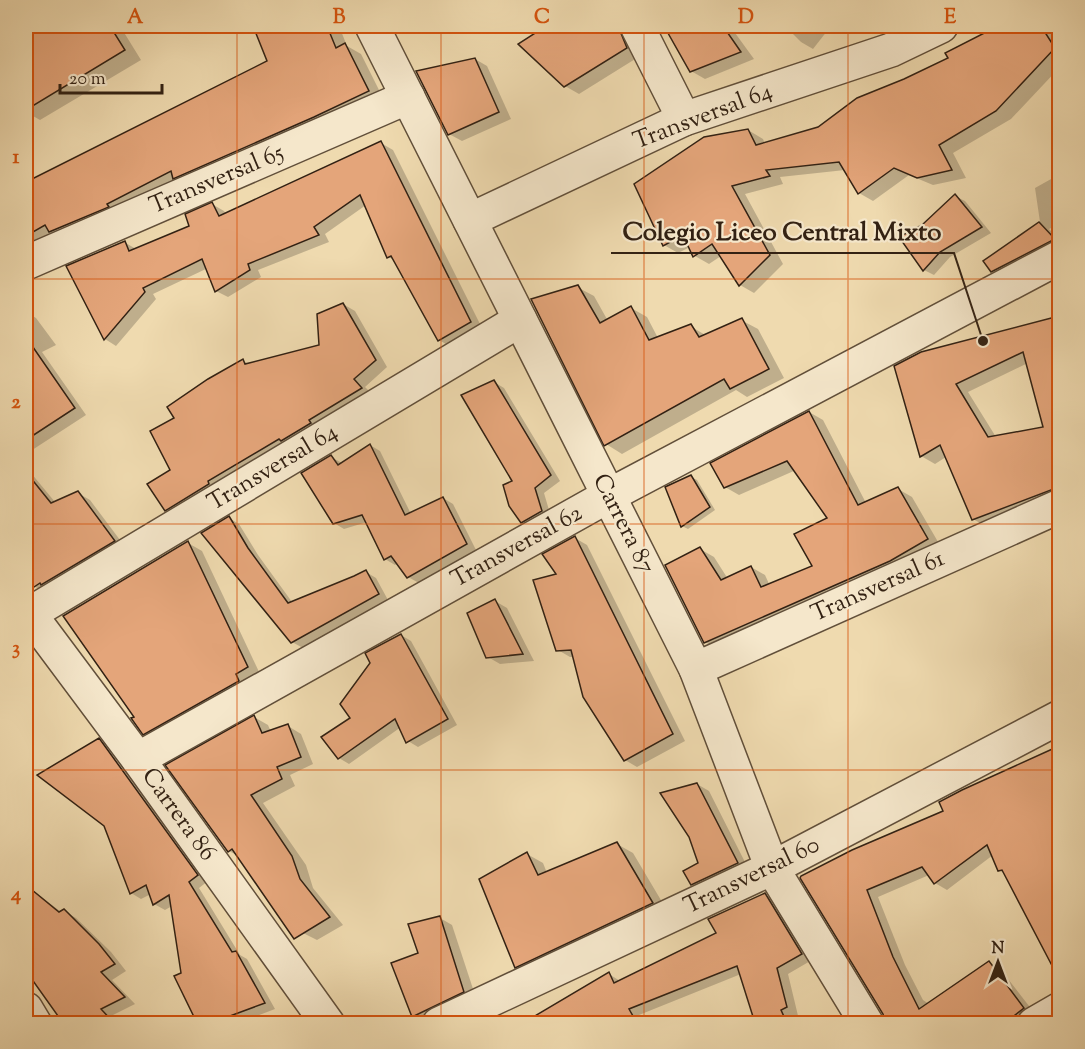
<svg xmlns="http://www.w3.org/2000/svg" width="1085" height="1049" viewBox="0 0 1085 1049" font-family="'Sorts Mill Goudy',serif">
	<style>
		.shadow { fill: #0003; fill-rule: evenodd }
		.building { fill: #e4a57a; stroke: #322113; stroke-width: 1.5; fill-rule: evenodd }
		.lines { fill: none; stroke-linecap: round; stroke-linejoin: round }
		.minor-casing { stroke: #614f3a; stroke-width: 36 }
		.minor { stroke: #f5e7cb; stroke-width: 33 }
		.grid { fill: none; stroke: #d6530d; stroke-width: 1.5; stroke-opacity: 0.55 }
		.labels { text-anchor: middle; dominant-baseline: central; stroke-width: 4.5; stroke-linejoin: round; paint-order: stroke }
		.street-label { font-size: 24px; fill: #322113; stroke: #f5e7cb }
		.leader { fill: none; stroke: #322113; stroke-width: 2 }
		.callout-dot { fill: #322113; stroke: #f5e7cb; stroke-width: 2 }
		.callout-label { font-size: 26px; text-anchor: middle; font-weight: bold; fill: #322113; stroke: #f5e7cb; stroke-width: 4.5; stroke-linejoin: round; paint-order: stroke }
		.neatline { fill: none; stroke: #d6530d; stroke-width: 2 }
		.grid-label { font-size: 20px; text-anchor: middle; font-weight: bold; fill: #d6530d }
	</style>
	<rect width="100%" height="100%" fill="#efdaaf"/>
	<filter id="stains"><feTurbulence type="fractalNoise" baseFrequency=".00333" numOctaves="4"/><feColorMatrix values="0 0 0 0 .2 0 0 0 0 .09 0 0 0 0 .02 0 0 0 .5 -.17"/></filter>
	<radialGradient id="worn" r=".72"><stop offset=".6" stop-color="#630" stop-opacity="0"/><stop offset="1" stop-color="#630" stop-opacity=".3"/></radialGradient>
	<g class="shadow">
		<polygon points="28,26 120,26 141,60 40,120 26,112 26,29 29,27"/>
		<polygon points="255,26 339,26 347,46 361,54 384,100 26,253 26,184 269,62"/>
		<polygon points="549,26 634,26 640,56 579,94 565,86 520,44"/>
		<polygon points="659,26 730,26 754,59 705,79 691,71 670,33"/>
		<polygon points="785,26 831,26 813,49 801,42"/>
		<polygon points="1001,26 1049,26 1060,42 1060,67 1011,119 953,153 966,178 933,185 909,175 873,201 859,193 845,170 780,177 783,184 745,194 783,264 754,293 740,285 721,256 709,264 695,256 690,247 678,253 664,245 748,130 763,139 765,144 818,128 905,81 951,59 947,53"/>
		<polygon points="475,59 487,66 511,119 462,141 449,134"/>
		<polygon points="381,143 393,150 482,328 451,347 439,340 395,261 389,257 366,205 325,234 329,242 258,270 261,277 228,297 216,291 208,268 153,294 156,299 116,346 105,339 68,267 124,242 136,249 191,226 212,204 224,211 226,214"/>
		<polygon points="1060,174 1060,224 1049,229 1060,240 1060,250 1004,278 992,271 985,261 1040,222 1035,188"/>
		<polygon points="955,196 965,201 991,233 950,257 934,275 924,270 923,226"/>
		<polygon points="577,287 594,296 608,321 631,308 647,317 658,338 690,326 707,336 741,320 758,329 784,378 747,397 736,390 622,454 606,444"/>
		<polygon points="343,304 355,311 387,367 365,387 373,395 178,516 167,509 176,418 243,361 249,364 321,346"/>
		<polygon points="26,312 36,318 56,345 42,352 86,415 26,454"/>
		<path d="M1060 317V500L987 527 973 519 946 457 935 464 921 456 922 353ZM1028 363 1045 429 996 437 968 392Z"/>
		<polygon points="494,382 504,388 560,481 544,493 551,517 532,528 522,522"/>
		<polygon points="809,412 823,420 866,503 898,489 912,497 941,547 719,650 705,642 700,549 714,557 728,579 751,567 765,575 770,586 814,566 830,519 796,470 739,495 725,487"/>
		<polygon points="370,445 380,451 411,514 443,498 453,504 476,550 419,583 408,577 398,563 395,565 385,559 367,522 344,529 334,523 331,457 342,463"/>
		<polygon points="26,467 55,502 78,493 90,500 126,548 46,593 34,586 26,574"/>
		<polygon points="691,477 697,480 715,510 688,529 682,526"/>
		<polygon points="229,518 239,524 258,555 292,602 366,572 376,578 388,600 303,648 292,642"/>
		<polygon points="575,538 587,545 685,741 637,767 625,760 574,657 570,657 558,650 558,575"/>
		<polygon points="188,543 202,551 261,676 159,742 144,733 136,717"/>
		<polygon points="495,601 507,608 534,661 500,664 488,657"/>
		<polygon points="401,635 411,641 457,725 418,747 408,741 401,727 349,764 339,758"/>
		<polygon points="254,717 268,725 271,732 288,726 301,734 313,764 290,775 295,786 263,803 306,865 313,888 343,925 317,940 303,933 240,857 229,851"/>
		<polygon points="99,740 110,746 208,881 199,888 240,955 247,959 275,1009 236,1024 199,1024 176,977 183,974 172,906 165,910 154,904 151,894 141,899 131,893"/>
		<polygon points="1060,749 1060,972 1057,970 1005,874 999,870 993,855 947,890 935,883 929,875 878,897 905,965 923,1000 929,1004 989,963 1001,970 1036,1015 1025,1024 887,1024 884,1014 802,878 945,812 963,791"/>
		<polygon points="697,784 709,791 749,870 704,891 692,884 700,864"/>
		<polygon points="617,844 633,853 668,912 533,976 517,966 527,854 543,863 547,873"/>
		<polygon points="26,885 61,912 64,911 76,918 111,952 126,971 112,980 135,1004 111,1016 118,1024 65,1024 26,969"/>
		<polygon points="765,895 776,901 812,960 788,974 800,1024 757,1024 741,974 639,1015 644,1024 520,1024 540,1015 609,974 620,981 718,934"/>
		<polygon points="440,918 452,925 476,998 425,1023 413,1016 420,954"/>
	</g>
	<g class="building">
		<polygon points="26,26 110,26 125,50 26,110"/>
		<polygon points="253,26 327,26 336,48 345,43 369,91 314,117 173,179 171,171 107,204 109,207 49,232 45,225 26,236 26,182 267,61"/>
		<polygon points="546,26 618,26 627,48 564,87 518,44"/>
		<polygon points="664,26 723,26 741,52 690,72"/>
		<polygon points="998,26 1041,26 1055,48 996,111 939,145 952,170 917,178 894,168 858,194 839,162 766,170 770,176 732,186 770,255 739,286 712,244 693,257 683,235 663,246 634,184 704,137 748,129 756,145 818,127 857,98 904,79 948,58 945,53"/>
		<polygon points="475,58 499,112 448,135 416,71"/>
		<polygon points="381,141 471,322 438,341 391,256 387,258 360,195 314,227 319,235 248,264 250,270 215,292 202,259 143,288 145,292 104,340 66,266 125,241 129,251 189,226 185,214 212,202 219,216"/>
		<polygon points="955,194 982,227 940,252 923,271 899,237 922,225"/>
		<polygon points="1039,222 1055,239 991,272 983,261"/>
		<polygon points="578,285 600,323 631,306 649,340 691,324 699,337 742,318 769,369 730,389 724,379 604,446 531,299"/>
		<polygon points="343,303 376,360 354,379 362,388 309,420 311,423 281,441 279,439 208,481 209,484 165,511 147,484 170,470 150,431 174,418 167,407 208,379 243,359 245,364 319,345 317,314"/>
		<path d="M1059 316V487L972 520 940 445 920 457 894 366 921 352ZM1023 352 1043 427 988 437 956 384Z"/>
		<polygon points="26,337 75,408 26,440"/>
		<polygon points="494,380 551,475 535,488 542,511 521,523 509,506 503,485 512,481 461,395"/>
		<polygon points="809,411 858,505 898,487 928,539 890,561 704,643 665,565 700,547 721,580 751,566 761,587 812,566 794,534 827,518 787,461 724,488 710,463"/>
		<polygon points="370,444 405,515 443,497 467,544 407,578 391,556 384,560 362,515 333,524 301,473 331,455 338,465"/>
		<polygon points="26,472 51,503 78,491 115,541 41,585 40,583 28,591 26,591"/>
		<polygon points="691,475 710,507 681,527 665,487"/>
		<polygon points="229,516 248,548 288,603 354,576 366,570 379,594 291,643 201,533"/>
		<polygon points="575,536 673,734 624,761 583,697 571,650 556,651 533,580 556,574 542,554"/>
		<polygon points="188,541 248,667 236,674 239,681 143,735 131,718 134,717 63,616"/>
		<polygon points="495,599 523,654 486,658 467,613"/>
		<polygon points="401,634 448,719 406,743 395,719 338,759 321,737 350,718 340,704 370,663 365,653"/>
		<polygon points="254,715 262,733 288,724 301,757 277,767 282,779 251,795 292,856 300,879 330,917 294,939 232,849 228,852 165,765"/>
		<polygon points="99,738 198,875 189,882 232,952 236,951 265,1003 211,1023 197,1023 174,976 181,973 169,895 153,905 146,885 130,894 104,826 37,775"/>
		<polygon points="1059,746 1059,979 1002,870 998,871 987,845 934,884 922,867 867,890 893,957 919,1009 989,961 1024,1008 1005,1023 886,1023 883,1014 800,878 801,876 852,850 943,811 939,802 962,790"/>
		<polygon points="697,783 738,863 691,885 683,871 698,863 689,837 660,793"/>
		<polygon points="617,842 653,903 515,968 479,879 527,852 538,875"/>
		<polygon points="26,885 59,912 64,909 99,944 115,964 101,972 125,997 101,1009 114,1023 63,1023 26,971"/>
		<polygon points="765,893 802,954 777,968 787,1007 781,1010 787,1023 755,1023 737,966 629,1009 637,1023 523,1023 609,972 614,983 716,933 708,919"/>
		<polygon points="440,916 464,992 412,1017 391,963 418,953 408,924"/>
	</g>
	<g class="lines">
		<defs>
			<g id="minor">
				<polyline points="372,26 696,669 772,868 867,1024"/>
				<polyline points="637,26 684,119"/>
				<polyline points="470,220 684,119 891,50 941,26"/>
				<polyline points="26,263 408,97"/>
				<polyline points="26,609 138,759 328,1024"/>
				<polyline points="26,616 520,320"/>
				<polyline points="696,669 1060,506"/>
				<polyline points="138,759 608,496 1060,257"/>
				<polyline points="26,1009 35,1024"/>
				<polyline points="439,1024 772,868 1060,717"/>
				<polyline points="1034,1024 1060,1009"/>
			</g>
		</defs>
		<use href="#minor" class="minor-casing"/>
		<use href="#minor" class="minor"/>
	</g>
	<path class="grid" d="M237 26V1024M441 26V1024M644 26V1024M848 26V1024M26 279H1060M26 524H1060M26 770H1060"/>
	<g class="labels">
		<g class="street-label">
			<text transform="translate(703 117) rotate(-21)">Transversal 64</text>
			<text transform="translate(217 180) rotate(-23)">Transversal 65</text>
			<text transform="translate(273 468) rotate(-31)">Transversal 64</text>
			<text transform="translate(623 524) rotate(63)">Carrera 87</text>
			<text transform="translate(517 547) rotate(-29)">Transversal 62</text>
			<text transform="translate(878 587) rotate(-24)">Transversal 61</text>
			<text transform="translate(178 815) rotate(54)">Carrera 86</text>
			<text transform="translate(752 876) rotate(-26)">Transversal 60</text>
		</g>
	</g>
	<path class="leader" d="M983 341L954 253H611"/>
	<circle class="callout-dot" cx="983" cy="341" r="6"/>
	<g class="callout-label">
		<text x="782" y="240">Colegio Liceo Central Mixto</text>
	</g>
	<rect width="1085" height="1049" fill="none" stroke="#efdaaf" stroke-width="66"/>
	<g transform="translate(998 962)" stroke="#f5e7cb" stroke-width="4.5" paint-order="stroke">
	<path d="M0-4.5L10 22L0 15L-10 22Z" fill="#322113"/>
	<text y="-9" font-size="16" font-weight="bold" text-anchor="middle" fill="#322113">N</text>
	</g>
	<path d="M60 84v9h102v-9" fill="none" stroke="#322113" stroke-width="3"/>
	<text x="69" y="84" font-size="18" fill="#322113" stroke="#f5e7cb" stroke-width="4.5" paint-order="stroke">20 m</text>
	<rect x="33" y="33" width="1019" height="983" class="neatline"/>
	<g class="grid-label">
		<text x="135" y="23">A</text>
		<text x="339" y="23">B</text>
		<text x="542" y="23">C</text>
		<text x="746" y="23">D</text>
		<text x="950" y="23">E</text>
		<text x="16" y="163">1</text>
		<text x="16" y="408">2</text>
		<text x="16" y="654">3</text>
		<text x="16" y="900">4</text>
	</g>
	<rect width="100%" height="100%" filter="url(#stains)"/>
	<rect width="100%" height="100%" fill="url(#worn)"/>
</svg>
